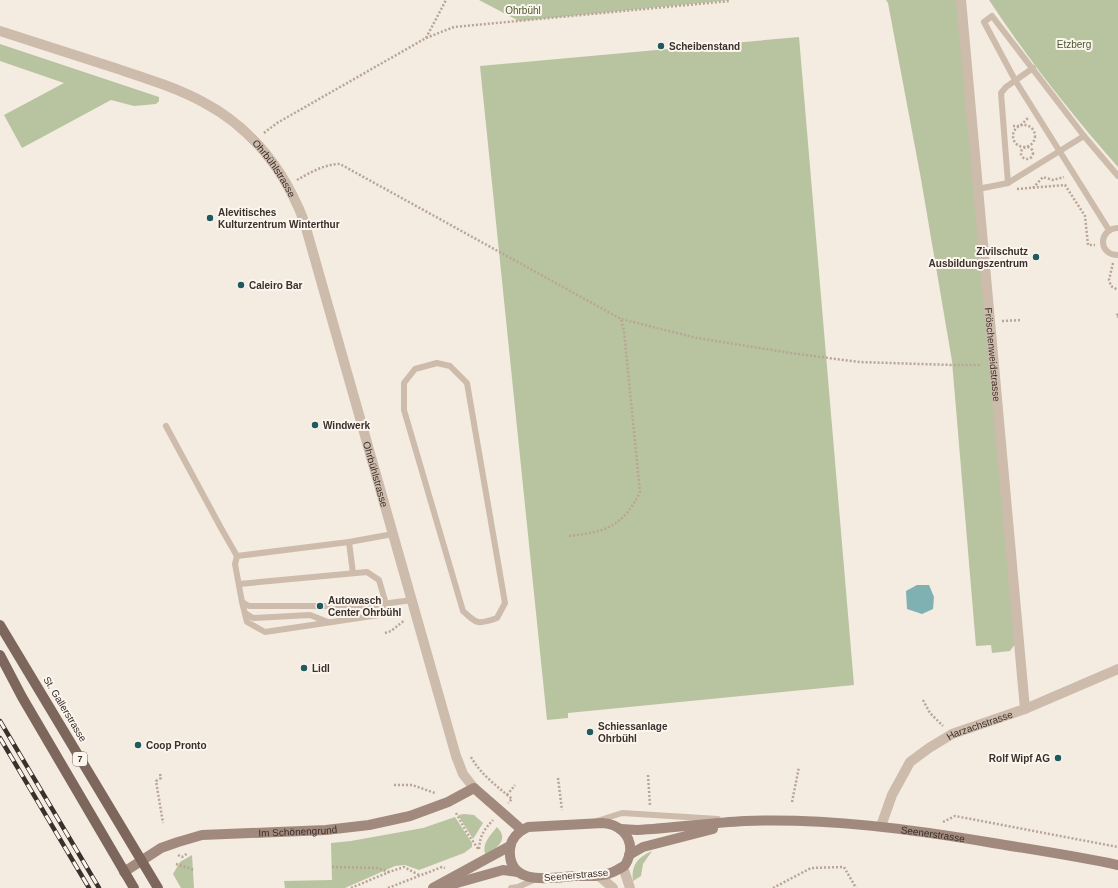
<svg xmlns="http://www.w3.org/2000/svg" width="1118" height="888" viewBox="0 0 1118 888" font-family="Helvetica,sans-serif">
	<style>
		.green { fill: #b8c4a0 }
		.water { fill: #7fb0b2 }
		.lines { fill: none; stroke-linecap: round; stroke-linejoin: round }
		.path { stroke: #b9a596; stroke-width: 2.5; stroke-dasharray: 2 2; stroke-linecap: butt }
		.service { stroke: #cdbbac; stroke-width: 6 }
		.minor { stroke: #cdbbac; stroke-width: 10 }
		.tertiary { stroke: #cdbbac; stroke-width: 10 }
		.secondary { stroke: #a18a7d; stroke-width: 10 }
		.primary { stroke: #7d675c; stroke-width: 10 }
		.rail-casing { stroke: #3b302b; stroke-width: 4.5 }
		.rail { stroke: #fbf5ee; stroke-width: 3; stroke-dasharray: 9; stroke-linecap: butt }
		.poi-dot { fill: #1f5a5e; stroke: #fbf5ee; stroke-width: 1.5 }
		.labels { text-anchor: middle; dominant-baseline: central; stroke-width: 4; stroke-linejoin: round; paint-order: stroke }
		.shield { fill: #fbf5ee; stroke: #756b66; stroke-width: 1 }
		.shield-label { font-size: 9px; font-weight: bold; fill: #3b302b }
		.park-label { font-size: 10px; fill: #4a5a2e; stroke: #fbf5ee }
		.poi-label { font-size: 10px; font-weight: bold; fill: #3b302b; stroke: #fbf5ee; text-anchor: start }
		.street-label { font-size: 10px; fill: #3b302b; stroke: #fbf5ee }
	</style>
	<rect width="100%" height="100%" fill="#f4ebe1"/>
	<g class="green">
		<polygon points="479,0 730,0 519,21"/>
		<polygon points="886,0 961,0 1019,639 1010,651 992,653 991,645 976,646 952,361 921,179 888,3"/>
		<path d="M989 0H1118V167C1071 114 1028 59 989 0Z"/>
		<polygon points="799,37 854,685 568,713 568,718 547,720 480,66"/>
		<polygon points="0,44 159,97 159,101 156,104 134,106 111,100 22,148 4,115 64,83 0,61"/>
		<polygon points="464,814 474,815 483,823 473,839 458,815"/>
		<polygon points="455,817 472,843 472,847 464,853 419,870 405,865 395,866 345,888 285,888 284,881 332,880 331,843 351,841 423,828"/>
		<path d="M497 827C510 840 496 849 485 854 482 843 490 836 497 827Z"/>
		<path d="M652 851 643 864 641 876 633 881C631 865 638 857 652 851Z"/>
		<polygon points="192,855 194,888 181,888 173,874 180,862"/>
	</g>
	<polygon class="water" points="917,585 929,585 934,597 933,609 922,614 907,609 906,591"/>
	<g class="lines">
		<g class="path">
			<polyline points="426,38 446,0"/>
			<circle cx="1024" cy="136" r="11"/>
			<polyline points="1013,126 1020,126 1028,118"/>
			<polyline points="264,133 277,123 426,38 454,27 730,1"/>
			<circle cx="1027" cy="153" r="6"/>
			<path d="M297 180C309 173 325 164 340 164L621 319 697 338 791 353 859 362 952 365H982"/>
			<polyline points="1033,188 1043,177 1053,180 1064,177"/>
			<polyline points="1017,189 1065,185 1085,216 1088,245 1095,245"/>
			<polyline points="1113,263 1109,280 1111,286 1118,290"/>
			<polyline points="1118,314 1116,316 1118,317"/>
			<polyline points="1002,321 1022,320"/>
			<path d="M569 536C605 532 623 527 640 492L624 331 621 319"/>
			<polyline points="385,633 391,631 405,620"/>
			<polyline points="923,700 930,713 943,726"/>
			<path d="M471 757C481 775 497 786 512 799L508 803"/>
			<polyline points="160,774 161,778 156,781 163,823"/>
			<polyline points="648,775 650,806"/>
			<polyline points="558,778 562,810"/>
			<polyline points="394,785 412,785 435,793"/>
			<polyline points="507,795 515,785"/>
			<polyline points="792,802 799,767"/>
			<polyline points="456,813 467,833 479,850"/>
			<polyline points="943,822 955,816 1118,847"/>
			<path d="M479 849C480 835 484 830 493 820"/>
			<polyline points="178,855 182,857 188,853"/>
			<polyline points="176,864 194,870"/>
			<polyline points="332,867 377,868 389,872"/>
			<polyline points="351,888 389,872 404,867 419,875"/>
			<polyline points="388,888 442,867 445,868"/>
			<polyline points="773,888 811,868 844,867 856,888"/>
		</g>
		<g class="service">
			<polyline points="1033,68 1006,87 1001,93 1008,183 1084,136"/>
			<polyline points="978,189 1008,183"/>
			<path d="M1118 228C1098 229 1098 255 1118 255"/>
			<polyline points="1109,230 1015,80 984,22 992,16 1084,136 1118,176"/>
			<path d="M437 363 450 366 467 383 505 603 497 618C478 625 477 624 463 611L404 410V383L415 369Z"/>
			<polyline points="166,426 221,528 237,556 349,542 393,534"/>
			<polyline points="349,542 353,573"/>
			<polyline points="237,556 235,564 242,602 249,606 367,606 412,600"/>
			<polyline points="239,584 367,572 379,580 386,604 385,611 379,615 265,632 247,622 242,602"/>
			<polyline points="245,613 253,618 310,615 328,622"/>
			<polyline points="597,821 622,813 718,819"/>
			<polyline points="511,888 518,887 536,879"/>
		</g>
		<g class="minor">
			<path id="s1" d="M961 0 1025 709"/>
			<path id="s2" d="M881 826 892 795 910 762 929 748 952 734 1025 709 1118 669"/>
		</g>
		<g class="tertiary">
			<path id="s3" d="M0 31C38 43 77 56 115 68 145 78 175 87 203 102 252 128 284 169 304 221L456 756 463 774 474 788"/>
			<polyline points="623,867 630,888"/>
			<polyline points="598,875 613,888"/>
		</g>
		<g class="secondary">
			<path d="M603 823C618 824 632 835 630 852 629 857 628 862 624 866 621 868 617 870 613 872 602 877 587 876 574 876 551 878 507 887 510 849 511 838 519 831 528 827Z"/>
			<path id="s4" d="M621 829 637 830C673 828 709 823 745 821 828 818 911 829 993 843 1035 850 1076 856 1118 865"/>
			<polyline points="629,855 643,847 713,829"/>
			<path id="s5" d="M124 872 161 848 178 842 202 835 326 830 369 825 410 816 448 802 474 788 522 830"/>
			<polyline points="446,886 503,870 518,872"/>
			<polyline points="433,888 510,846"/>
		</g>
		<g class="primary">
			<polyline points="0,625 158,888"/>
			<polyline points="0,655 22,697 134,888"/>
		</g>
		<defs>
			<g id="rail">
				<polyline points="0,721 99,888"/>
				<polyline points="0,738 89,888"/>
			</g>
		</defs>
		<use href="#rail" class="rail-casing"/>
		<use href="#rail" class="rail"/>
	</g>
	<g class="poi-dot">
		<circle cx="661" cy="46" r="4"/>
		<circle cx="210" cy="218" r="4"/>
		<circle cx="1036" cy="257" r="4"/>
		<circle cx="241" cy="285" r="4"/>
		<circle cx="315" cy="425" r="4"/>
		<circle cx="320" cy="606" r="4"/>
		<circle cx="304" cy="668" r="4"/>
		<circle cx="590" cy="732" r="4"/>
		<circle cx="138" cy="745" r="4"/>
		<circle cx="1058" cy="758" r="4"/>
	</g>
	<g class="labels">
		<rect class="shield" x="73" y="752" width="14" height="14" rx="3"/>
		<g class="shield-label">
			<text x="80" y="759">7</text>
		</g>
		<g class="park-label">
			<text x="523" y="10">Ohrbühl</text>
			<text x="1074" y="44">Etzberg</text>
		</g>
		<g class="poi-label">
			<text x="669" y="46">Scheibenstand</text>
			<text x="218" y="212">Alevitisches<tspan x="218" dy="12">Kulturzentrum Winterthur</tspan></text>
			<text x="1028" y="251" text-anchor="end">Zivilschutz<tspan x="1028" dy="12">Ausbildungszentrum</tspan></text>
			<text x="249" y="285">Caleiro Bar</text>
			<text x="323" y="425">Windwerk</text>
			<text x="328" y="600">Autowasch<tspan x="328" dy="12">Center Ohrbühl</tspan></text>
			<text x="312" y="668">Lidl</text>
			<text x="598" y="726">Schiessanlage<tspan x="598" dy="12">Ohrbühl</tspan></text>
			<text x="146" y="745">Coop Pronto</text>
			<text x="1050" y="758" text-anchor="end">Rolf Wipf AG</text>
		</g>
		<g class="street-label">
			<text stroke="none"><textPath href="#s3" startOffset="314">Ohrbühlstrasse</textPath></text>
			<text stroke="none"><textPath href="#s1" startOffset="356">Fröschenweidstrasse</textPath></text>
			<text stroke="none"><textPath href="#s3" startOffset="638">Ohrbühlstrasse</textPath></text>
			<text transform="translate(65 709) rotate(59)">St. Gallerstrasse</text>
			<text stroke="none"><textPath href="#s2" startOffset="150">Harzachstrasse</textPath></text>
			<text stroke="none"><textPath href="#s5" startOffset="183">Im Schönengrund</textPath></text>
			<text stroke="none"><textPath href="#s4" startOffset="313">Seenerstrasse</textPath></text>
			<text transform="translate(576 875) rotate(-5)">Seenerstrasse</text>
		</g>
	</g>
</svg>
